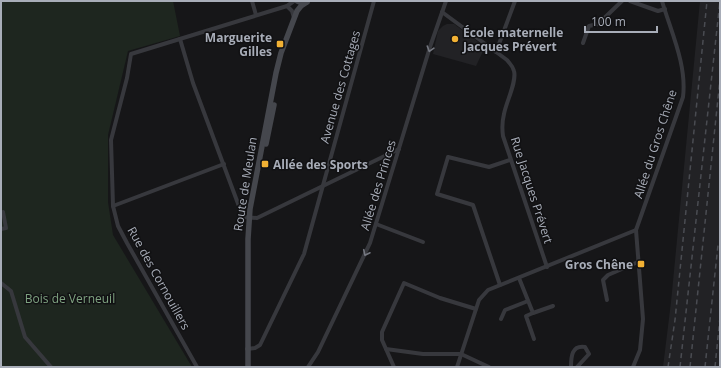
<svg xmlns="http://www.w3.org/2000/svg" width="721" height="368" viewBox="0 0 721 368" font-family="'Open Sans',sans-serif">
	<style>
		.built { fill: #222225 }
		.green { fill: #1e261f }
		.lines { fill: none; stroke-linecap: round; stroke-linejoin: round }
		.minor { stroke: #37383d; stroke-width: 4 }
		.secondary { stroke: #45474d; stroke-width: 5.5 }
		.rail { stroke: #4a4c52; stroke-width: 1.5; stroke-dasharray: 5 4; stroke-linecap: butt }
		.oneway { stroke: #757881 }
		.poi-dot { fill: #f2b134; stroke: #111113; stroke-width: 1.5 }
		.labels { text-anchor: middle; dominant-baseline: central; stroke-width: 3; stroke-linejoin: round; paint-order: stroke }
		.poi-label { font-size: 12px; font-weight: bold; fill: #a8adb8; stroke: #111113; text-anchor: start }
		.street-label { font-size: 12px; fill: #a8adb8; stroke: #111113 }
		.park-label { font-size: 12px; fill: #7fa381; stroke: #111113 }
	</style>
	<rect width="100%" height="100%" fill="#161618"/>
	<g class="built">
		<polygon points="700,1 720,1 720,367 663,367 671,302"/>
		<polygon points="447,24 454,24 485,47 476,66 433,54 438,31 443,26"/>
	</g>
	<polygon class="green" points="1,1 173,1 180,36 128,51 108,135 108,202 113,235 192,367 1,367"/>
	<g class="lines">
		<g class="minor">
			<polyline points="252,1 256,15"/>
			<polyline points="630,1 658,11 665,9"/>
			<polyline points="287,6 292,11 294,18"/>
			<path d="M442 12 507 60C510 64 513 66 514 71 517 82 506 102 504 114 502 122 502 129 503 136L547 267"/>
			<polyline points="180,39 193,83 243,217 257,218 399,149"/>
			<polyline points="583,43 589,26 598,24 622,1"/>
			<polyline points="496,52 515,1"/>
			<polyline points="113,206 224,164"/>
			<polyline points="1,213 3,212 6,228 1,229"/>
			<polyline points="376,224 423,242"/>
			<polyline points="519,278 533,313 553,306"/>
			<polyline points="1,283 11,291 25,337 51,367"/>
			<polyline points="500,285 473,205 437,194 448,157 489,167 510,160"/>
			<polyline points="607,300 603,280 608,275 638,262"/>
			<polyline points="476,309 440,298 404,283 382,332 382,340 386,349 423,354 461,354 489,367"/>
			<polyline points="533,313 526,316 534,339"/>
			<polyline points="501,319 505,310 528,301"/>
			<polyline points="247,349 255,348 260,345 304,254 374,1"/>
			<polyline points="386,349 394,367"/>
			<polyline points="197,367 127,243 118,226 113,206 111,140 127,78 131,54 287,6 294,1"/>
			<polyline points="308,367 318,352 370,243 430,47 446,1"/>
			<polyline points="457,367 479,300 488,290 636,230"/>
			<path d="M571 367C571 356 572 345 585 347L589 354 577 367"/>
			<path d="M633 367 640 350 643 319 636 230 683 97C687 65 671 32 662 1"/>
		</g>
		<g class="secondary">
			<polyline points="297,1 302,3 307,2"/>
			<polyline points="266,144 274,105"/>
			<polyline points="248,367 248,239 250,209 276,73 281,53 297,11 301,6 307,2"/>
		</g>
		<g class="rail">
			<polyline points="668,367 675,320 707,1"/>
			<polyline points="680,367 720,1"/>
			<polyline points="690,367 720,79"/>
			<polyline points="705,367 718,245"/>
			<polyline points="715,367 720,317"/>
		</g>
	</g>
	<defs><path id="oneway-chevron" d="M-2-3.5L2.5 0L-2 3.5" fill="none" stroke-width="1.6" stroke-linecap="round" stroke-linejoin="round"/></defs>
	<g class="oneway">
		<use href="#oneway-chevron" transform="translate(430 49) rotate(107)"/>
		<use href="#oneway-chevron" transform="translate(366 253) rotate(116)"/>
	</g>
	<g class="poi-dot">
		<circle cx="455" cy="39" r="4"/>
		<rect x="276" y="40" width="8" height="8" rx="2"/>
		<rect x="261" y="160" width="8" height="8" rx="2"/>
		<rect x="637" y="260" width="8" height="8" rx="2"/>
	</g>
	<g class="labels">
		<g class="poi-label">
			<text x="463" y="32">École maternelle<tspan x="463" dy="14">Jacques Prévert</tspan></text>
			<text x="272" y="37" text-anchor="end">Marguerite<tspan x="272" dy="14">Gilles</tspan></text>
			<text x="273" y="164">Allée des Sports</text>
			<text x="633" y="264" text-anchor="end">Gros Chêne</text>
		</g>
		<g class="street-label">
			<text transform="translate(340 87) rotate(-74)">Avenue des Cottages</text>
			<text transform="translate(655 144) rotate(-72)">Allée du Gros Chêne</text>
			<text transform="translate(245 184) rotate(-81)">Route de Meulan</text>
			<text transform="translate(378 185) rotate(-73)">Allée des Princes</text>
			<text transform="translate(532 190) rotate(72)">Rue Jacques Prévert</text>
			<text transform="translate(159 278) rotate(61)">Rue des Cornouillers</text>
		</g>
		<g class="park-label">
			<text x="70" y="298">Bois de Verneuil</text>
		</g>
	</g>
	<rect width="721" height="368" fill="none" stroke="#a8adb8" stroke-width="4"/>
	<path d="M585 26v6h72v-6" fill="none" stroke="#a8adb8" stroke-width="2"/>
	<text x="591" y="26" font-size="12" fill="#a8adb8" stroke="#111113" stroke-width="3" paint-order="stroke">100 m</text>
</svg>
